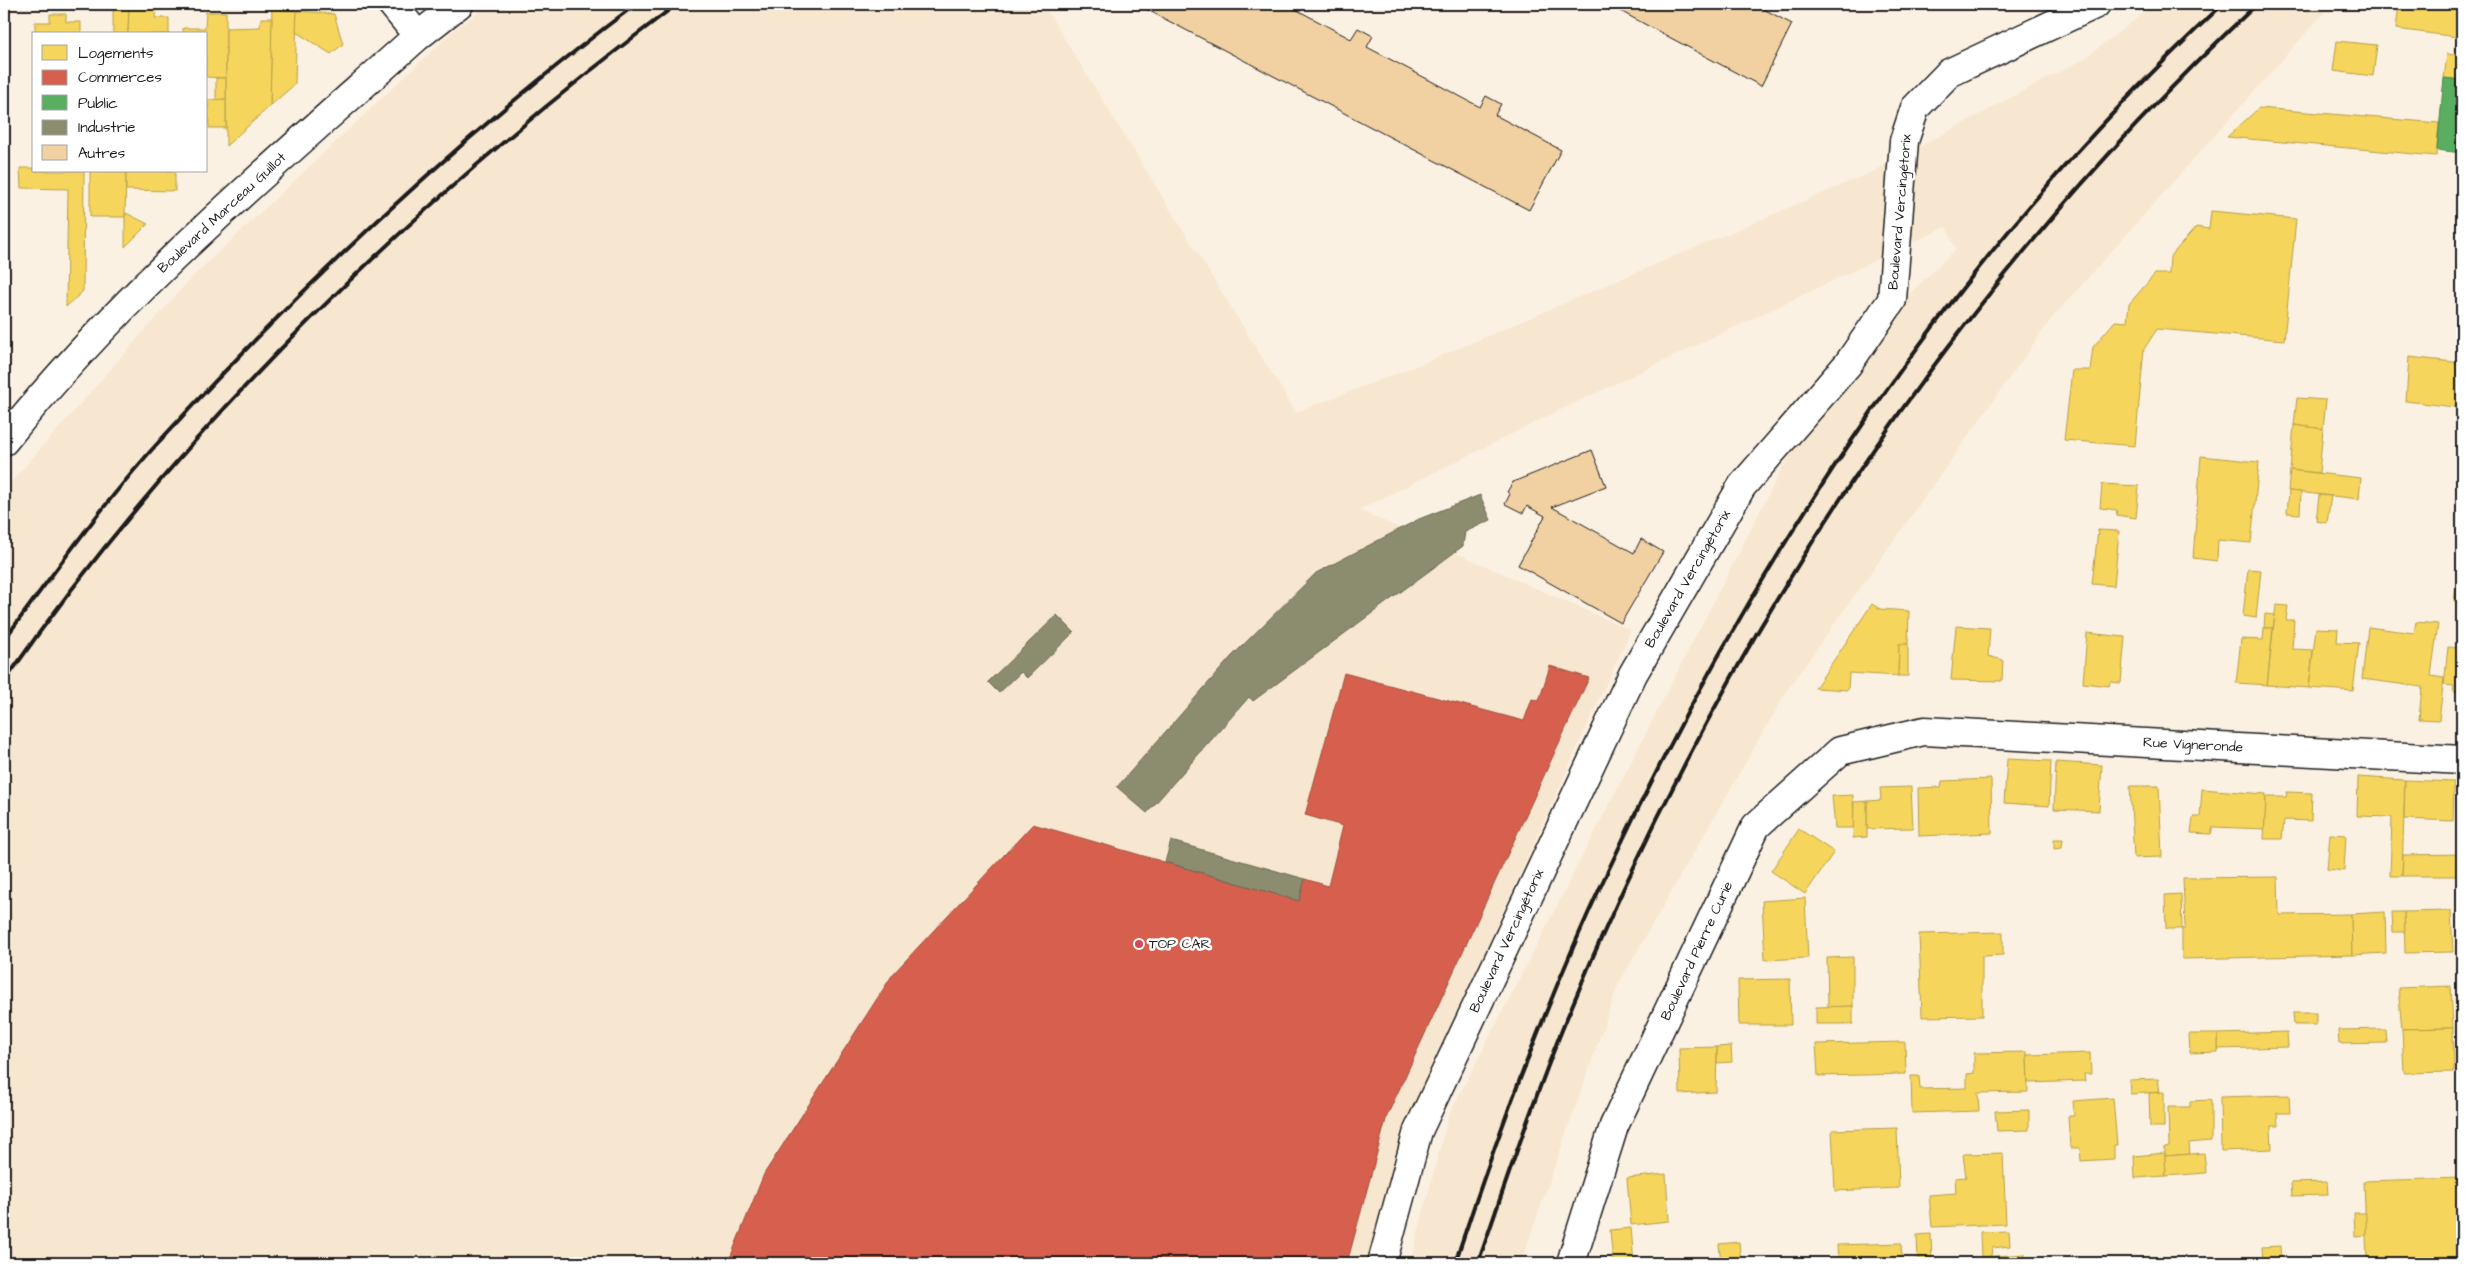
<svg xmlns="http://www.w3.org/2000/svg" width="2466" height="1267" viewBox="0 0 2466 1267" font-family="'Architects Daughter',sans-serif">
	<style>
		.built { fill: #f8e7d0 }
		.homes { fill: #f6d55c; stroke: #b59e49 }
		.shops { fill: #d6604d; stroke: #9e4c3e }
		.public { fill: #5aae61; stroke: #47824c }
		.industry { fill: #8c8c6e; stroke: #6a6a55 }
		.building { fill: #f1d0a2; stroke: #1c1c1c }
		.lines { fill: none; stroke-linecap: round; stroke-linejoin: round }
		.street-casing { stroke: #1c1c1c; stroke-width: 31 }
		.secondary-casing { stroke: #1c1c1c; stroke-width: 31 }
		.street { stroke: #fff; stroke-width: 28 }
		.secondary { stroke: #fff; stroke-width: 28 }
		.rail { stroke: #1c1c1c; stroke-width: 4 }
		.poi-dot { fill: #d1495b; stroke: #fff; stroke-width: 2 }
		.labels { text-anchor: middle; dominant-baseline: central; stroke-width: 5; stroke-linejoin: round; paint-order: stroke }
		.street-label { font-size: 14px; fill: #1c1c1c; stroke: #fff }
		.poi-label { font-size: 14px; fill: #1c1c1c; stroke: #fff; text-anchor: start }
	</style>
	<rect width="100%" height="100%" fill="#fbf1e3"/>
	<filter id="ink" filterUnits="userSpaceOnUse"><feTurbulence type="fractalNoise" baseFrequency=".02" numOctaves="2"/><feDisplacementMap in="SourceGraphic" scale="10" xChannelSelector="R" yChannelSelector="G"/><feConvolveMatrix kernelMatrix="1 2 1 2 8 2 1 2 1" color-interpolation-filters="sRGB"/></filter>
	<g filter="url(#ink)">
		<polygon class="built" points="490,4 1043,4 1296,412 1426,362 1872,172 2085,58 2155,4 2332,4 2053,317 1788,689 1619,983 1521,1263 1410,1263 1448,1117 1793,447 1911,292 1956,249 1946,227 1554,413 1359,510 1631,630 1411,1114 1368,1263 4,1263 4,490 190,279 454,30"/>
		<g class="homes">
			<polygon points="113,4 129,4 128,34 113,34"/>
			<polygon points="2399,4 2462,4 2462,52 2455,51 2457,37 2396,29"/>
			<polygon points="272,5 276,6 276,9 297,11 295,84 270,106"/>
			<polygon points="129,7 156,7 155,18 169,18 169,34 128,34"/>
			<polygon points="297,11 334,14 343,44 331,54 296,32"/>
			<polygon points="206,12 226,12 226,78 206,77 206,34 183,34 183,28 205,28"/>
			<polygon points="50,14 66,14 66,22 81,22 81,34 35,34 35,22 50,22"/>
			<polygon points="261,18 272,18 270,106 226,146 226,28 260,27"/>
			<polygon points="2337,41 2377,45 2373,76 2333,71"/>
			<polygon points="2447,54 2462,56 2462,80 2444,78"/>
			<polygon points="216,78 226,78 226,99 216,100"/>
			<polygon points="226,99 226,128 209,128 208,100"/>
			<polygon points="2259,108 2439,123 2436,156 2227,137"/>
			<polygon points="20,168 34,168 34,171 84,171 83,291 66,307 68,189 21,188"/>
			<polygon points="90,171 126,172 125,217 90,217"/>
			<polygon points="175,171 175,191 126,190 126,171"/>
			<polygon points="2211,211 2296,219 2284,340 2157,329 2144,349 2135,446 2064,440 2072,370 2090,370 2093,347 2115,321 2127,322 2129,304 2155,274 2169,274 2170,257 2196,227 2209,229"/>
			<polygon points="126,213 148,224 125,247 125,217"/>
			<polygon points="2462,286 2462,315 2459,315"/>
			<polygon points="2409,357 2462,363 2462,408 2406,401"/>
			<polygon points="2297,398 2326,400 2323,429 2294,425"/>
			<polygon points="2294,425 2323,429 2319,473 2290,470"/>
			<polygon points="2201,456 2259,462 2251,543 2218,540 2217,561 2193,558"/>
			<polygon points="2290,470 2361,478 2359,499 2288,491"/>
			<polygon points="2102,484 2139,486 2136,518 2116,515 2117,510 2100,508"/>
			<polygon points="2289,491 2301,492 2300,514 2287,513"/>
			<polygon points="2319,495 2331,496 2327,523 2316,521"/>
			<polygon points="2098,530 2119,531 2114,586 2092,584"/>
			<polygon points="2248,569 2261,570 2256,618 2243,616"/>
			<polygon points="2457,580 2462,581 2462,602 2454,601"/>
			<polygon points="1872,604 1880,609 1909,611 1908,644 1899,644 1898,676 1849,673 1848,690 1815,688"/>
			<polygon points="2276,605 2288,606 2286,620 2294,620 2292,649 2313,650 2309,688 2267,685"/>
			<polygon points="2265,614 2275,615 2273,628 2264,628"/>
			<polygon points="2416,622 2438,624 2431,676 2444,678 2439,720 2419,719 2422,687 2362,679 2368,627 2414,633"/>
			<polygon points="1956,626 1990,628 1988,656 2003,660 2002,681 1951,680"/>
			<polygon points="2264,628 2273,628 2267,685 2236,683 2241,639 2263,640"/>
			<polygon points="2316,628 2338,629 2337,642 2359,643 2353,691 2309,688"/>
			<polygon points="2087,633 2125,637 2121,683 2110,682 2109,686 2083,683"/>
			<polygon points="1899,644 1908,644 1908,676 1898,676"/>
			<polygon points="2459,646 2462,646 2462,693 2453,692 2454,686 2444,685 2448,647 2459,648"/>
			<polygon points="2007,759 2051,761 2049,806 2004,803"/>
			<polygon points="2056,762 2102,765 2099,811 2054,809"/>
			<polygon points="2358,777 2405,780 2402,876 2390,876 2392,817 2357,816"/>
			<polygon points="1991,779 1992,833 1919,836 1918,788 1941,787 1942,781"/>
			<polygon points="2405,780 2454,782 2453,821 2404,819"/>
			<polygon points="2130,786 2159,786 2162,857 2134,858"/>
			<polygon points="1911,787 1913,828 1867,829 1867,801 1881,800 1880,788"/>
			<polygon points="2202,789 2266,794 2265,829 2213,827 2211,834 2191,833 2193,817 2200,817"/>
			<polygon points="2287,792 2312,793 2311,821 2284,820 2282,839 2264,839 2266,797 2286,797"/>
			<polygon points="1853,795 1854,828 1835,828 1832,796"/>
			<polygon points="1867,801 1867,837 1853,838 1854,802"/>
			<polygon points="1799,829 1834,852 1805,894 1771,871"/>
			<polygon points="2330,834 2346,835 2344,871 2327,869"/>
			<polygon points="2054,839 2063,839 2062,848 2054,849"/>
			<polygon points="2462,854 2462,876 2402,876 2403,855"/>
			<polygon points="2278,877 2279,915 2351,914 2352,955 2182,959 2182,929 2185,929 2183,878"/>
			<polygon points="2181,894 2182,929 2166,929 2165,895"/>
			<polygon points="1805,898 1808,958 1765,960 1762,901"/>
			<polygon points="2451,911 2453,952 2405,953 2404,912"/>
			<polygon points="2385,912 2386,953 2352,955 2351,914"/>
			<polygon points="2392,912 2404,912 2405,932 2393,932"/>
			<polygon points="2003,932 2003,955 1982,956 1982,1016 1922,1017 1919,934"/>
			<polygon points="1853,957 1853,1006 1828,1007 1827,958"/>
			<polygon points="1790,979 1791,1025 1739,1025 1738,980"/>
			<polygon points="2451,986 2453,1028 2402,1029 2398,988"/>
			<polygon points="1853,1006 1853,1024 1816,1024 1816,1007"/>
			<polygon points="2293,1013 2316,1013 2316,1025 2294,1025"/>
			<polygon points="2453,1028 2454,1072 2404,1073 2402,1029"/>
			<polygon points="2386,1029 2387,1043 2339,1044 2338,1030"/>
			<polygon points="2287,1032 2288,1047 2218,1049 2218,1034"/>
			<polygon points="2189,1034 2218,1034 2218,1052 2190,1053"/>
			<polygon points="1905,1042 1906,1074 1818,1076 1816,1044"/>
			<polygon points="1731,1046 1732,1062 1717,1063 1717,1047"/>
			<polygon points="1717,1047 1716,1092 1680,1094 1679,1048"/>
			<polygon points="2027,1052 2028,1092 1978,1093 1979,1111 1912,1113 1911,1076 1919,1076 1920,1089 1967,1088 1967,1074 1974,1073 1974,1053"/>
			<polygon points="2090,1053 2091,1074 2084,1074 2085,1081 2028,1083 2027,1055"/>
			<polygon points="2158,1079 2160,1092 2130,1094 2129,1080"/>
			<polygon points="2164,1092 2164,1127 2150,1127 2149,1093"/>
			<polygon points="2289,1095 2290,1113 2277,1113 2278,1126 2271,1126 2272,1149 2221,1151 2220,1097"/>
			<polygon points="2113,1098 2117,1145 2114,1145 2114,1159 2081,1161 2080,1148 2070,1148 2068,1116 2074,1116 2073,1101"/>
			<polygon points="2211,1100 2211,1141 2189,1143 2190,1154 2165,1156 2165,1147 2169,1146 2168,1107 2190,1107 2190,1101"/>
			<polygon points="2029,1110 2029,1130 1997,1131 1995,1111"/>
			<polygon points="1897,1128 1899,1188 1835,1191 1832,1130"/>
			<polygon points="2003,1153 2006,1224 1932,1227 1929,1195 1956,1193 1955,1178 1966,1177 1963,1154"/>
			<polygon points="2165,1153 2166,1176 2135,1178 2134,1156"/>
			<polygon points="2204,1153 2206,1173 2166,1176 2165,1156"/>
			<polygon points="1666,1174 1669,1221 1631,1225 1627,1178"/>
			<polygon points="2462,1178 2462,1263 2367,1263 2364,1181"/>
			<polygon points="2327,1182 2328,1195 2292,1196 2291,1183"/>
			<polygon points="2354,1213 2366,1213 2366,1235 2355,1236"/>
			<polygon points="1631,1228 1634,1263 1613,1263 1610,1230"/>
			<polygon points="2009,1231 2010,1246 1992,1248 1991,1256 1981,1257 1980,1232"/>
			<polygon points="1931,1234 1932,1263 1918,1263 1917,1235"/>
			<polygon points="1739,1242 1741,1263 1721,1263 1719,1244"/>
			<polygon points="1901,1243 1902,1263 1838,1263 1837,1245"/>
			<polygon points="2280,1246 2281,1263 2263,1263 2262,1247"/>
			<polygon points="2025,1254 2025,1263 1981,1263 1981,1257"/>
			<polygon points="2309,1259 2309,1263 2294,1263 2294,1260"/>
		</g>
		<polygon class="shops" points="1550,666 1589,678 1387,1116 1347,1263 728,1263 764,1174 893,974 1033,824 1299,901 1305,879 1328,886 1343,826 1305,815 1344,673 1524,721 1532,699 1539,701"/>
		<polygon class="public" points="2444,78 2462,80 2462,153 2437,150"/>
		<g class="industry">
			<polygon points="1480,495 1491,520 1465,532 1463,546 1253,701 1249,697 1147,813 1117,787 1232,656 1316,573 1419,519"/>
			<polygon points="1057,615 1074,632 1027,678 1021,672 999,693 988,682"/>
			<polygon points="1171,841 1305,879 1299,901 1165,862"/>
		</g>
		<g class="building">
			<polygon points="1144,4 1286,4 1351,39 1358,28 1373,36 1367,47 1480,107 1486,96 1501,104 1495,115 1561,150 1529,210 1142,7"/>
			<polygon points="1607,4 1754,4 1792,24 1761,86"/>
			<polygon points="1592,450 1606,486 1552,507 1634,553 1641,539 1663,552 1621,623 1518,565 1545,516 1527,506 1523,513 1505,504 1510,494 1507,492 1513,482"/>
		</g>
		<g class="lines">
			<defs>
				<g id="street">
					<polyline points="392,4 418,36"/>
					<polyline points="1382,1263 1418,1131 1633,674 1742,486 1848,364 1892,300 1904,141 1915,108 1949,73 2096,4"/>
					<polyline points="1571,1263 1614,1126 1756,826 1840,751 1924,731 2462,760"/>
				</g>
				<path id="secondary" d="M4 441C125 290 274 165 418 36L459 4"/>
			</defs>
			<use href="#street" class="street-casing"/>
			<use href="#secondary" class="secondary-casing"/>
			<use href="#street" class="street"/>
			<use href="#secondary" class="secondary"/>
			<g class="rail">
				<path d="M4 640C56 570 107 498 166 434 309 278 467 131 636 4"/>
				<path d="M4 682C186 420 422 195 677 4"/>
				<path d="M1455 1263C1498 1133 1545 1004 1604 879 1756 554 1959 249 2223 4"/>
				<path d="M1478 1263C1505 1185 1531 1106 1562 1030 1721 640 1950 292 2257 4"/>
			</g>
		</g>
	</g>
	<circle class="poi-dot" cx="1139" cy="944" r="5"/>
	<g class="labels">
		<g class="street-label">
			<text transform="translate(1900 212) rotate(-85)">Boulevard Vercingétorix</text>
			<text transform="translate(222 213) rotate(-43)">Boulevard Marceau Guillot</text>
			<text transform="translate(1688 579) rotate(-60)">Boulevard Vercingétorix</text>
			<text transform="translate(2193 745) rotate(3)">Rue Vigneronde</text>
			<text transform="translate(1507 941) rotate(-65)">Boulevard Vercingétorix</text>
			<text transform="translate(1697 951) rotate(-65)">Boulevard Pierre Curie</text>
		</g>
		<g class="poi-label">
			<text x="1149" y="944">TOP CAR</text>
		</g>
	</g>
	<rect width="2466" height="1267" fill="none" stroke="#fff" stroke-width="20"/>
	<rect x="10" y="10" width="2446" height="1247" fill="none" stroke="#1c1c1c" stroke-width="2" filter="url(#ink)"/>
	<rect x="32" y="32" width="175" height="140" fill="#ffffff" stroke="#a4a4a4"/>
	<rect x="42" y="45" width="25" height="15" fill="#f6d55c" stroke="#a4a4a4"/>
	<text x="78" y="58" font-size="15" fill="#1c1c1c">Logements</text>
	<rect x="42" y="70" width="25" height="15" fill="#d6604d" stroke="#a4a4a4"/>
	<text x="78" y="82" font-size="15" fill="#1c1c1c">Commerces</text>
	<rect x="42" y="95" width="25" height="15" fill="#5aae61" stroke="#a4a4a4"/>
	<text x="78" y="108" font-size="15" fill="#1c1c1c">Public</text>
	<rect x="42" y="120" width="25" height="15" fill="#8c8c6e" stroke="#a4a4a4"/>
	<text x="78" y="132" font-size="15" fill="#1c1c1c">Industrie</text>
	<rect x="42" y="145" width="25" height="15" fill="#f1d0a2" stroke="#a4a4a4"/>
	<text x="78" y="158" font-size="15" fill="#1c1c1c">Autres</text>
</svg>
